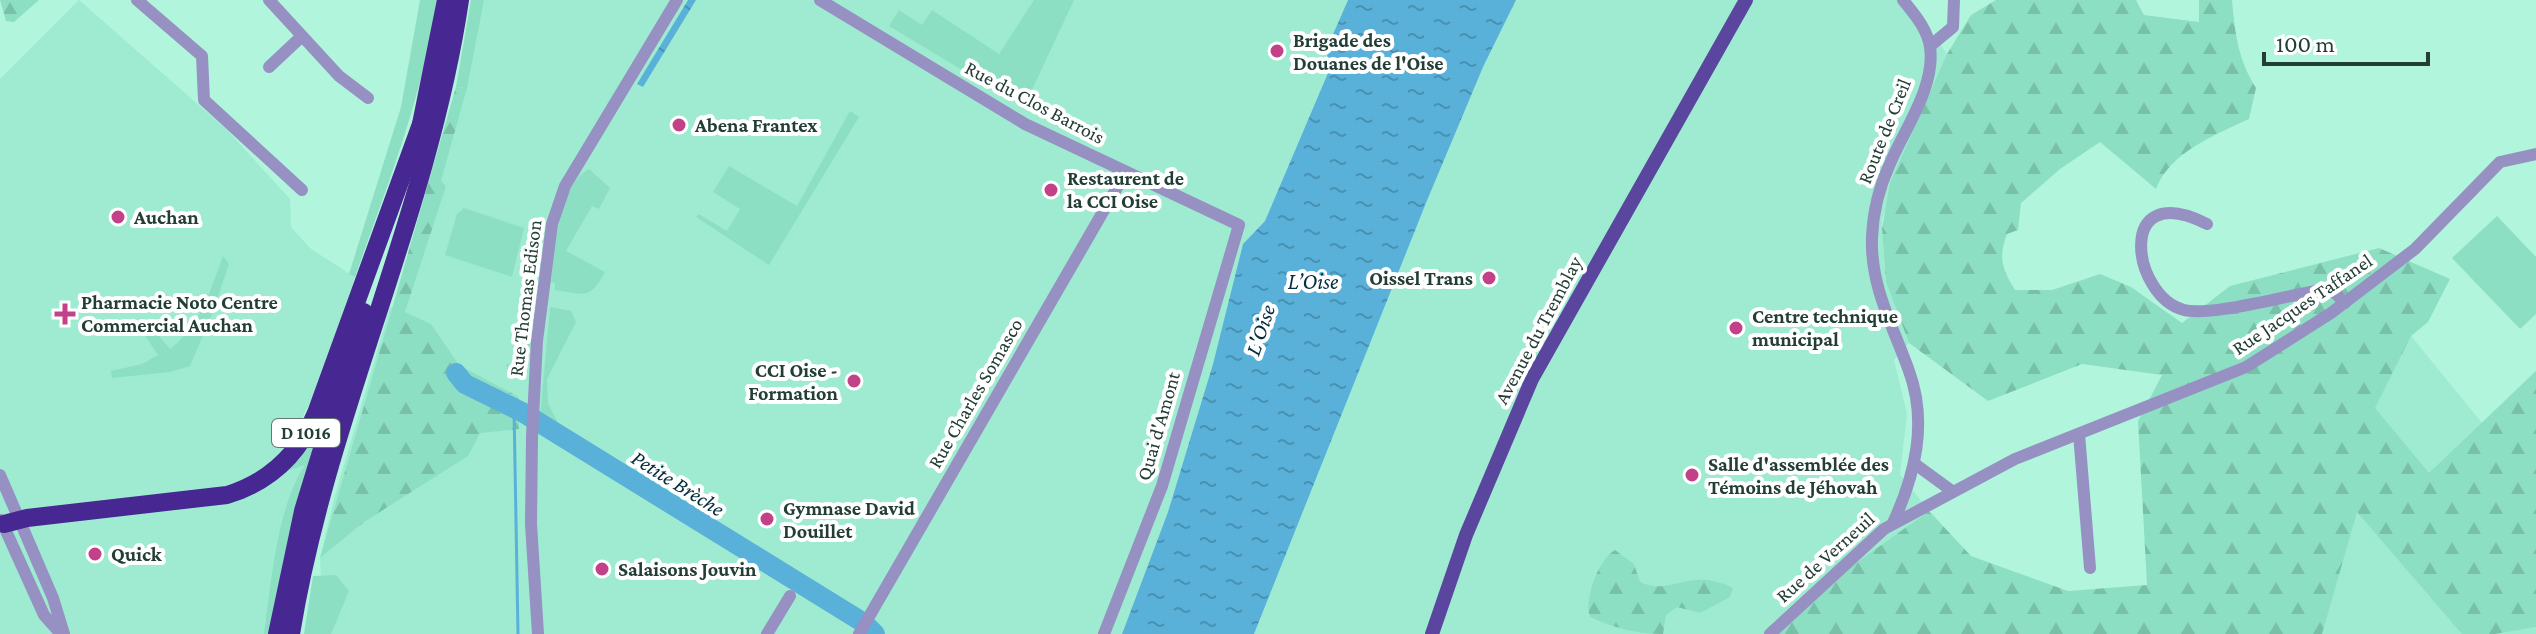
<svg xmlns="http://www.w3.org/2000/svg" width="2536" height="634" viewBox="0 0 2536 634" font-family="'Crimson Pro',serif">
	<style>
		.built { fill: #9eebd1 }
		.green { fill: #8ddfc3 }
		.forest { fill: url(#forest-firs) }
		.water { fill: url(#water-ripples) }
		.lines { fill: none; stroke-linecap: round; stroke-linejoin: round }
		.stream { stroke: #59b1da; stroke-width: 3 }
		.river { stroke: #59b1da; stroke-width: 20 }
		.minor { stroke: #9790c2; stroke-width: 12 }
		.major { stroke: #5b469f; stroke-width: 14 }
		.highway { stroke: #472791; stroke-width: 18 }
		.poi-dot { fill: #c34188; stroke: #fff; stroke-width: 3 }
		.labels { text-anchor: middle; dominant-baseline: central; stroke-width: 8; stroke-linejoin: round; paint-order: stroke }
		.shield { fill: #fff; stroke: #657872; stroke-width: 2 }
		.shield-label { font-size: 18px; font-weight: bold; fill: #233e35 }
		.poi-label { font-size: 20px; font-weight: bold; fill: #233e35; stroke: #fff; text-anchor: start }
		.street-label { font-size: 20px; fill: #233e35; stroke: #fff }
		.water-label { font-size: 22px; font-style: italic; fill: #042e3f; stroke: #fff }
	</style>
	<defs>
		<pattern id="forest-firs" width="22" height="20" patternUnits="userSpaceOnUse" patternTransform="scale(2)"><rect width="22" height="20" fill="#8ddfc3"/><path d="M5 1l3.5 6h-7zM16 11l3.5 6h-7z" fill="#79c0a8"/></pattern>
		<pattern id="water-ripples" width="26" height="14" patternUnits="userSpaceOnUse" patternTransform="scale(2)"><rect width="26" height="14" fill="#59b1da"/><path d="M2 4q2-2 4 0t4 0M15 11q2-2 4 0t4 0" fill="none" stroke="#4991b2"/></pattern>
	</defs>
	<rect width="100%" height="100%" fill="#b1f5dd"/>
	<g class="built">
		<polygon points="79,0 227,130 290,199 291,227 311,249 355,277 316,390 299,424 313,441 297,492 267,634 0,634 0,79"/>
		<polygon points="478,0 1348,0 1327,48 1328,73 1265,221 1243,244 1213,364 1168,512 1122,634 314,634 322,597 320,558 334,499 390,307 397,308 439,174 469,62"/>
		<polygon points="1516,0 1908,0 1947,54 1882,219 1882,229 1886,282 1909,343 1894,360 1907,414 1900,474 1929,511 1818,590 1774,634 1254,634 1426,203 1483,66"/>
		<polygon points="2411,336 2482,423 2536,371 2536,634 2300,634 2374,409"/>
	</g>
	<g class="green">
		<path d="M420 0H437C423 96 387 186 355 277L349 274 401 107Z"/>
		<polygon points="471,0 484,0 467,88 456,87"/>
		<polygon points="1034,0 1074,0 1024,107 889,26 899,10 922,25 932,10 999,54"/>
		<polygon points="850,111 859,117 769,265 696,217 699,214 727,231 740,209 713,192 729,166 797,206"/>
		<path d="M589 169 610 188 599 209 592 206 566 251 605 272C589 301 585 294 555 290V283L551 282C555 251 558 185 589 169Z"/>
		<polygon points="464,208 524,228 512,277 445,255 457,214"/>
		<polygon points="2497,216 2536,257 2536,314 2520,329 2452,258"/>
		<polygon points="543,237 527,374 508,372 506,364 513,364 532,300 524,295"/>
		<path d="M223 256 229 264 211 317 190 366 170 372 112 378 111 371 142 364 158 355 143 333 151 327 170 349C201 325 210 291 223 256Z"/>
		<polygon points="550,307 571,311 576,322 547,379 548,404 562,430 540,417"/>
		<path d="M310 437 316 443 291 528 270 634H264C271 585 277 506 305 465L278 474Z"/>
		<polygon points="336,575 349,591 331,634 304,634 313,576"/>
	</g>
	<g class="forest">
		<polygon points="0,0 39,0 14,22 6,21"/>
		<path d="M1996 0H2136L2144 15 2199 22V0H2232C2235 34 2238 59 2256 88L2249 119C2215 135 2170 152 2156 189L2100 142 2060 169 2021 203 2018 230 2007 234C1998 257 2002 269 2015 290H2052L2100 274 2131 287 2182 323 2230 286 2379 248 2450 279 2428 322 2411 336 2375 408 2429 473 2536 371V627L2495 634H2462L2357 512 2322 634H1774L1818 590 1929 511 1971 556 2068 591 2147 585 2138 421 2162 375 2082 364 1988 401 1909 343 1886 282 1882 229 1890 183 1947 54 1971 15Z"/>
		<polygon points="456,87 467,88 441,181 446,186 405,312 431,324 459,365 519,397 519,429 480,433 468,456 364,522 320,558"/>
		<path d="M1615 550 1634 564 1640 582C1671 597 1689 566 1733 588L1730 597 1700 613 1677 607 1666 615 1663 634C1636 634 1615 628 1590 617 1584 599 1598 560 1615 550Z"/>
	</g>
	<g class="water">
		<polygon points="688,0 696,0 643,87 637,84"/>
		<polygon points="1348,0 1516,0 1483,67 1426,203 1254,634 1122,634 1168,512 1213,364 1243,244 1265,221 1328,73 1327,48"/>
	</g>
	<g class="lines">
		<polyline class="stream" points="514,408 518,634"/>
		<polyline class="river" points="456,373 465,384 522,412 864,623 875,634"/>
		<g class="minor">
			<polyline points="137,0 202,56 204,100 302,190"/>
			<polyline points="269,0 339,76 368,98"/>
			<polyline points="820,0 1025,124 1239,225 1162,486 1104,634"/>
			<polyline points="1930,46 1953,27 1954,0"/>
			<polyline points="269,67 301,37"/>
			<path d="M2207 224C2114 177 2132 297 2184 310 2211 317 2291 294 2323 290L2333 291 2345 303"/>
			<polyline points="2079,434 2090,568"/>
			<polyline points="1915,464 1952,491"/>
			<polyline points="0,475 53,598 64,634"/>
			<polyline points="1,520 44,615 61,634"/>
			<path d="M1893 523C1915 475 1928 423 1909 371 1893 326 1870 286 1872 237 1873 213 1879 188 1889 166 1903 131 1936 87 1930 47 1927 28 1914 14 1903 0"/>
			<polyline points="538,634 531,524 532,437 537,341 552,224 565,186 677,0"/>
			<polyline points="767,634 790,596"/>
			<polyline points="859,634 1126,172"/>
			<polyline points="1770,634 1884,529 2015,459 2246,367 2331,313 2415,249 2500,162 2536,154"/>
		</g>
		<polyline class="major" points="1432,634 1466,535 1532,379 1746,0"/>
		<g class="highway">
			<polyline points="419,134 446,0"/>
			<path d="M4 524 27 518 227 495C269 482 299 454 316 413L421 124"/>
			<polyline points="277,634 303,511 364,312"/>
			<path d="M291 634C326 417 428 217 460 0"/>
		</g>
	</g>
	<g class="poi-dot">
		<circle cx="1277" cy="51" r="8"/>
		<circle cx="679" cy="125" r="8"/>
		<circle cx="1051" cy="190" r="8"/>
		<circle cx="118" cy="217" r="8"/>
		<circle cx="1489" cy="278" r="8"/>
		<path d="M61 302h8v8h8v8h-8v8h-8v-8h-8v-8h8z"/>
		<circle cx="1736" cy="328" r="8"/>
		<circle cx="854" cy="381" r="8"/>
		<circle cx="1692" cy="475" r="8"/>
		<circle cx="767" cy="519" r="8"/>
		<circle cx="95" cy="554" r="8"/>
		<circle cx="602" cy="569" r="8"/>
	</g>
	<g class="labels">
		<rect class="shield" x="272" y="419" width="68" height="28" rx="6"/>
		<g class="shield-label">
			<text x="306" y="433">D 1016</text>
		</g>
		<g class="poi-label">
			<text x="1293" y="40">Brigade des<tspan x="1293" dy="23">Douanes de l'Oise</tspan></text>
			<text x="695" y="125">Abena Frantex</text>
			<text x="1067" y="178">Restaurent de<tspan x="1067" dy="23">la CCI Oise</tspan></text>
			<text x="134" y="217">Auchan</text>
			<text x="1473" y="278" text-anchor="end">Oissel Trans</text>
			<text x="81" y="302">Pharmacie Noto Centre<tspan x="81" dy="23">Commercial Auchan</tspan></text>
			<text x="1752" y="316">Centre technique<tspan x="1752" dy="23">municipal</tspan></text>
			<text x="838" y="370" text-anchor="end">CCI Oise -<tspan x="838" dy="23">Formation</tspan></text>
			<text x="1708" y="464">Salle d'assemblée des<tspan x="1708" dy="23">Témoins de Jéhovah</tspan></text>
			<text x="783" y="508">Gymnase David<tspan x="783" dy="23">Douillet</tspan></text>
			<text x="111" y="554">Quick</text>
			<text x="618" y="569">Salaisons Jouvin</text>
		</g>
		<g class="street-label">
			<text transform="translate(1035 102) rotate(28)">Rue du Clos Barrois</text>
			<text transform="translate(1884 131) rotate(-68)">Route de Creil</text>
			<text transform="translate(525 298) rotate(-83)">Rue Thomas Edison</text>
			<text transform="translate(2302 304) rotate(-34)">Rue Jacques Taffanel</text>
			<text transform="translate(1538 330) rotate(-62)">Avenue du Tremblay</text>
			<text transform="translate(975 393) rotate(-60)">Rue Charles Somasco</text>
			<text transform="translate(1158 426) rotate(-74)">Quai d'Amont</text>
			<text transform="translate(1825 557) rotate(-42)">Rue de Verneuil</text>
		</g>
		<g class="water-label">
			<text x="1313" y="281">L’Oise</text>
			<text transform="translate(1260 330) rotate(-71)">L'Oise</text>
			<text transform="translate(678 483) rotate(32)">Petite Brèche</text>
		</g>
	</g>
	<path d="M2264 52v12h164v-12" fill="none" stroke="#233e35" stroke-width="4"/>
	<text x="2276" y="52" font-size="24" fill="#233e35" stroke="#ffffff" stroke-width="6" paint-order="stroke">100 m</text>
</svg>
